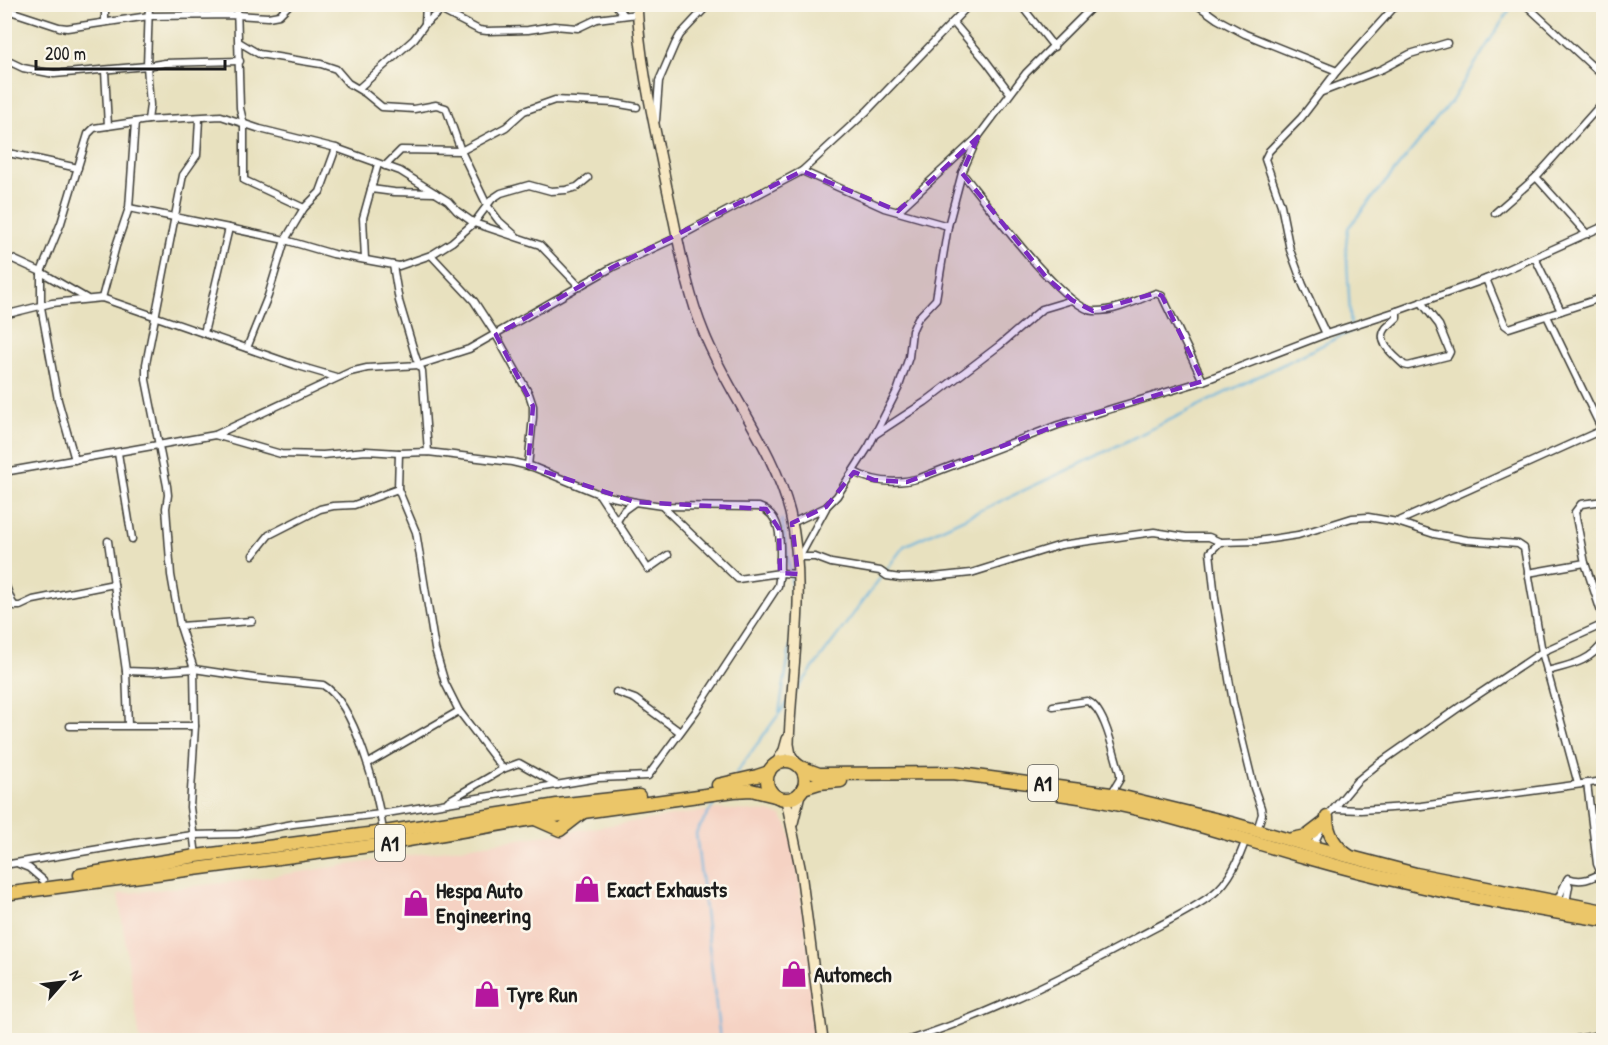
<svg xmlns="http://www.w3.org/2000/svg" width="1608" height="1045" viewBox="0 0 1608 1045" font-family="'Patrick Hand',sans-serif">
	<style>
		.built { fill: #f5d2c3 }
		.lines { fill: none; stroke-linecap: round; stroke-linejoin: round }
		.stream { stroke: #63b1dd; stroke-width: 2 }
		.street-casing { stroke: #3b3a34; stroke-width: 9 }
		.secondary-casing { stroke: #3b3a34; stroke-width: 12 }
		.highway-casing { stroke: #3b3a34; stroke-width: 15 }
		.street { stroke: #fff; stroke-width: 6 }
		.secondary { stroke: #f7e8c3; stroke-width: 9 }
		.highway { stroke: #ebc669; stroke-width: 12 }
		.rail-casing { stroke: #1c1c1c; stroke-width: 4.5 }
		.rail { stroke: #fbf7ec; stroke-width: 2; stroke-dasharray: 7; stroke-linecap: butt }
		.marked { fill: #7b2cbf; fill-opacity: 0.2; stroke: #7b2cbf; stroke-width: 4.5; stroke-dasharray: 12 8; stroke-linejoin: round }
		.labels { text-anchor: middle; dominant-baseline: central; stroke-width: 5; stroke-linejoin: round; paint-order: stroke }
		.shield { fill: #fbf7ec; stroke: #5f5e5a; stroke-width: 1.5 }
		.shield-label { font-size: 21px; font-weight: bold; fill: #1c1c1c }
		.poi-label { font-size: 22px; font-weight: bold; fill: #1c1c1c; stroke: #fbf7ec; text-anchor: start }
	</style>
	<rect width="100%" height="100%" fill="#fbf7ec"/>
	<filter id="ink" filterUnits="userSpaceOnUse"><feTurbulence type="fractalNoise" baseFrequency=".0167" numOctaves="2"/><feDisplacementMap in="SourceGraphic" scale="12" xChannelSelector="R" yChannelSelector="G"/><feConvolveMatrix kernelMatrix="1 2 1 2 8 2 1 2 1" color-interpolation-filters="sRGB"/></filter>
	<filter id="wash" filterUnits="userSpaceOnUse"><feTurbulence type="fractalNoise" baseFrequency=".008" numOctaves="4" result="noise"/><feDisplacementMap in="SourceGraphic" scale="24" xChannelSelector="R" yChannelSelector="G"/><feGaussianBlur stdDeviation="1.35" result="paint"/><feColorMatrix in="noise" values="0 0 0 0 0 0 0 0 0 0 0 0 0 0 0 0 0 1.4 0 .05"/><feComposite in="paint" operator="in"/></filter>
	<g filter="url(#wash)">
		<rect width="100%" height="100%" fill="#e8e1bf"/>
		<polygon class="built" points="718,809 769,812 781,816 788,826 795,851 820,1040 140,1040 118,894 241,881"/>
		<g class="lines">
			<g class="stream">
				<polyline points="796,691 904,546 1074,467 1351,331 1346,245 1348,228 1451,102 1513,4"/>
				<polyline points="779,713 792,637 791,579 782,520"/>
				<polyline points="736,773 787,703"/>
				<polyline points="716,801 696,833 720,1040"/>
			</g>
		</g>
	</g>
	<g filter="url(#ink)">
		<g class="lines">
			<defs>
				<g id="street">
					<polyline points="105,4 105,22"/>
					<polyline points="237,4 240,108 244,125 244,180 304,208"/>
					<polyline points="429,4 479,30 487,31 528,30 554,26 578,28 597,19 637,14"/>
					<polyline points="615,4 624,15"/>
					<polyline points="1020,4 1054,47"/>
					<polyline points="1196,4 1217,19 1245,34 1337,71"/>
					<polyline points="1525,4 1604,77"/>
					<polyline points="4,9 59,27 67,28 149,16 237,15 268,17 279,15 290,4"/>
					<polyline points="953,22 986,61 1010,93"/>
					<polyline points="425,24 426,4"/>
					<polyline points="239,42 259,54 321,64 336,69 348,83 365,93 382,107 414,109 436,105 446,108 461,151 487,205 499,221 516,236"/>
					<polyline points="4,59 23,68 54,74 147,66 165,63 240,61"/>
					<polyline points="105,71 108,126"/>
					<polyline points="359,88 414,39 425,24 440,11"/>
					<polyline points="1322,92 1382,69 1410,54 1447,43"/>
					<polyline points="148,120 150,105 147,66 149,4"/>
					<polyline points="656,120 659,81 675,44 680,35 709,4"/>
					<polyline points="4,152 78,168"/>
					<polyline points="385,166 401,150 461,151 506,127 524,111 555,100 614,103 637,107"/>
					<polyline points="802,171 884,208 948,226"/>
					<path d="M962 173C984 200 1064 309 1094 311 1115 312 1137 300 1156 293L1162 296 1203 381"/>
					<polyline points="1536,177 1587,234"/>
					<polyline points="371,189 394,192 435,193"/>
					<polyline points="129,208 229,228 285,240 333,254 399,266 431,255 452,242 474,223 492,199 501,193 529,185 551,191 566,190 577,187 588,178"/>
					<polyline points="898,211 978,137 1026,73 1095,4"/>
					<polyline points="1495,213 1536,177 1604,101"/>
					<polyline points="4,255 41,272 86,298"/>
					<polyline points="431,255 474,301 496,335 529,394 533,406 533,417 528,466"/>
					<polyline points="1535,258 1561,311"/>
					<polyline points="365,259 363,218 378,164"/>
					<polyline points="393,265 399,301 416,358 422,371 428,452"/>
					<polyline points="1486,279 1505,325 1509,328 1604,297"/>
					<polyline points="102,298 116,246 129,208 135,122"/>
					<path d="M1397 311V318C1393 322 1389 325 1386 328 1375 342 1395 356 1404 365L1408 366 1448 356 1450 352 1439 325 1421 302"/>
					<polyline points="4,315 52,303 102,298 295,365 336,377"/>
					<polyline points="1547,316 1602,430"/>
					<polyline points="204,333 229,228"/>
					<polyline points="1326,334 1303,285 1290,250 1281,205 1265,159 1269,151 1301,118 1337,71 1397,4"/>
					<polyline points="247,348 268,296 285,240 304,208 320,192 336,148"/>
					<polyline points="876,434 925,402 1000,345 1042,309 1072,300"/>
					<path d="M215 435 281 454 323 455 366 451 399 453 428 452 512 462 533 467 599 494 635 502 662 506 759 507C786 516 779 549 780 573L798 574"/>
					<polyline points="118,453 132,539"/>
					<polyline points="399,453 398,489 416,532 435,649 445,683 459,711 503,769"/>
					<polyline points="75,460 58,400 41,307 41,272 61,223 88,134 94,128 148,120 221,116 260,129 336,148 400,171 448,201 457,211 474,223 540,245 580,287"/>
					<polyline points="4,472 215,435 350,372 367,368 419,365 469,349 613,267 678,237 802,171 867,111 970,4"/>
					<path d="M854 472C875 483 898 484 920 478L1058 425 1203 381 1326 334 1397 311 1486 279 1604 226"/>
					<polyline points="599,494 648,569 668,555"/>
					<polyline points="1604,501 1581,504 1575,512 1585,563 1604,621"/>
					<polyline points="617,521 624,510 635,502"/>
					<polyline points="1397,522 1604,429"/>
					<polyline points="792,523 826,507 837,496 869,446 898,389 909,357 912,331 918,318 936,299 948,226 962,173 978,137"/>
					<path d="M108 541 126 671 153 672 194 669 254 678 323 685C355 703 379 796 383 832"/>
					<polyline points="1220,542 1210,552 1215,598 1233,702 1254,788 1261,808 1262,814 1257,830"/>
					<polyline points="253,555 269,535 320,509 333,506 354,505 398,489"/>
					<polyline points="800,556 826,508"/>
					<polyline points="797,557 815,557 831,563 880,571 887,576 900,578 933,577 971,573 1061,545 1154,532 1186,537 1209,537 1220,542 1258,541 1298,535 1352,518 1368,517 1397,522 1434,534 1467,540 1518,544 1524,548 1542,652 1578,784"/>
					<polyline points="1528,573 1585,563"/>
					<polyline points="4,581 12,602 15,606 20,606 33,600 114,584"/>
					<polyline points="180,626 252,621"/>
					<polyline points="126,671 128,725"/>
					<path d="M1547 671C1569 665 1591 662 1604 641"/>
					<polyline points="616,692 635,699 680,732"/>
					<path d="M1053 706 1087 701C1105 707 1114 755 1120 773V779L1111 794"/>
					<polyline points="70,726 195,726"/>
					<polyline points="369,763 459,711"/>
					<polyline points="1587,783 1597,864 1601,873"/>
					<polyline points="448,801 503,769 519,763 558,785"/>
					<polyline points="1334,809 1361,810 1421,806 1604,781"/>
					<polyline points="1326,818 1357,781 1378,764 1461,706 1542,652 1604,624"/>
					<polyline points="1312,848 1322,827"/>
					<polyline points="196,856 190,807 195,726 194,669 180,626 171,575 166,508 168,495 167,486 146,380 146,364 183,175 197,155 199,119"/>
					<polyline points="19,864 29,868 43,880"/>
					<polyline points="4,865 141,842 193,835 239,834 293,824 381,814 598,778 648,776 696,711 778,586 780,573 738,579 662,506"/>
					<path d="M1556 903 1568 878C1581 883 1591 879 1603 872"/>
					<polyline points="1566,903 1569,886 1567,880"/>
					<path d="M909 1040C988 1015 1065 977 1138 937 1163 923 1191 911 1213 894 1230 881 1239 859 1246 839"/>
				</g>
				<g id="secondary">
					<path d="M637 4C640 67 655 127 667 188 678 237 685 287 704 333 728 394 774 448 790 513 808 588 791 668 789 744L791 755 798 765"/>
					<polyline points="776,764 784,750 787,739"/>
					<polyline points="786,800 801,872 823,1040"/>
					<polyline points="793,823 800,794"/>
				</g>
				<g id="highway">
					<circle cx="786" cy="780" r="19"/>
					<polyline points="800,767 819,774 953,773 1111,794 1231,823 1313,847 1416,874 1604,911"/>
					<polyline points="718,785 757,776 769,772"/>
					<polyline points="803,788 819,783 841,781"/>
					<path d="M1059 794C1143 805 1224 834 1305 857 1403 885 1503 905 1604 920"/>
					<path d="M1327 817C1327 834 1336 847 1349 856"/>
					<polyline points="535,819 560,830 582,813"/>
					<polyline points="1292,839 1307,836 1324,823"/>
					<polyline points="80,875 196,856 384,832 557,805 639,796"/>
					<polyline points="4,894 385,844 526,820 734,791 751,790 775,796"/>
				</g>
			</defs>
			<use href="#street" class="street-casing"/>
			<use href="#secondary" class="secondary-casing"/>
			<use href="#highway" class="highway-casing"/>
			<use href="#street" class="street"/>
			<use href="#secondary" class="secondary"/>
			<use href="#highway" class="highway"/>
			<defs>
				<polyline id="rail" points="1560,1040 1604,1032"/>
			</defs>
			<use href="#rail" class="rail-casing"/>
			<use href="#rail" class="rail"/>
		</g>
	</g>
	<path class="marked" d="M978 137 962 173 1046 277 1072 300 1093 311 1156 293 1162 296 1203 381 1058 425 907 482 874 480 854 472 826 507 792 523 798 574 780 573 779 529 766 509 635 502 528 466 533 406 496 335 613 267 802 171 898 211Z"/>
	<defs>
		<symbol id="shop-bare" viewBox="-9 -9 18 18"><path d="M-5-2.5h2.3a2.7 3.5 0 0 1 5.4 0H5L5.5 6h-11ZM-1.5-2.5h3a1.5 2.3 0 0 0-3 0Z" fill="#b5179e" stroke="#fbf7ec" stroke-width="2.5" paint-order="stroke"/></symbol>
	</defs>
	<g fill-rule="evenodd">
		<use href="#shop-bare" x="568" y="870" width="38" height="38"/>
		<use href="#shop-bare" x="397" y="884" width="38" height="38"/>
		<use href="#shop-bare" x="775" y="955" width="38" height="38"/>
		<use href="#shop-bare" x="468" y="975" width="38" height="38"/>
	</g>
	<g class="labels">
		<g class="shield">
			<rect x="1028" y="765" width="30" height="36" rx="4.5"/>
			<rect x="375" y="825" width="30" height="36" rx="4.5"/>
		</g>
		<g class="shield-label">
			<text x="1043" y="783">A1</text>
			<text x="390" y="843">A1</text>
		</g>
		<g class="poi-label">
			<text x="607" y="889">Exact Exhausts</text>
			<text x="436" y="890">Hespa Auto<tspan x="436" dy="25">Engineering</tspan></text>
			<text x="814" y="974">Automech</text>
			<text x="507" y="994">Tyre Run</text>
		</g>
	</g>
	<rect width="1608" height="1045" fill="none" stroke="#fbf7ec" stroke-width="24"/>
	<g transform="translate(63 982) rotate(62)" stroke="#fbf7ec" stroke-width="4.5" paint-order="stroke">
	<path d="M0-4.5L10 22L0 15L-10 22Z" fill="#1c1c1c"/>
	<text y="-9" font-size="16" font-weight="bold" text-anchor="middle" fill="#1c1c1c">N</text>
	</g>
	<path d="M36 60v9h189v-9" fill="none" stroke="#1c1c1c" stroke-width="3"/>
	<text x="45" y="60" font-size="18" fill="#1c1c1c" stroke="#fbf7ec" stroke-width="4.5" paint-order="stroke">200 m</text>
</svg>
